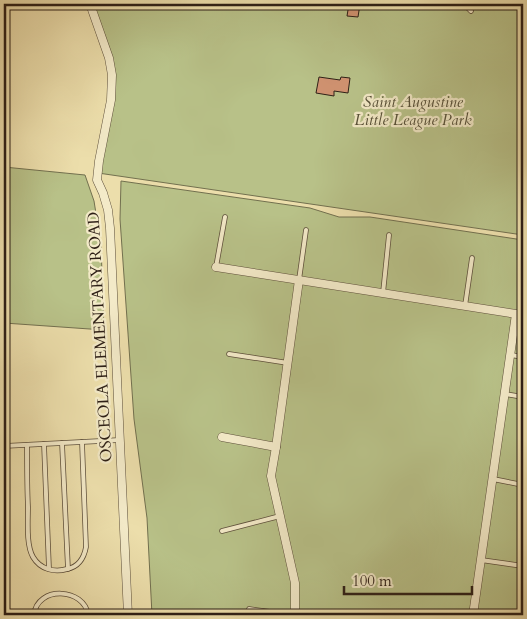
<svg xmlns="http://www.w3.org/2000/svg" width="527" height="619" viewBox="0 0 527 619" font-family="Cardo,serif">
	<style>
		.green { fill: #b8c188; stroke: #72704f }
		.building { fill: #d19372; stroke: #2d1f16 }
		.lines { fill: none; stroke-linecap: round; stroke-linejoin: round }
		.service-casing { stroke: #5d4f3b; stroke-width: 5.5 }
		.minor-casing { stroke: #5d4f3b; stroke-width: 9 }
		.service { stroke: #f3eac8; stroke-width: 4 }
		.minor { stroke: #f3eac8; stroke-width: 8 }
		.labels { text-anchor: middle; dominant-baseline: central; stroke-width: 4.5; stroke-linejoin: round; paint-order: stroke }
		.park-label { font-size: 16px; font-style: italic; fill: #575038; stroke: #f3eac8 }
		.street-label { font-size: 16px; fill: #2d1f16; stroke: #f3eac8 }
	</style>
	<rect width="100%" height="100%" fill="#ecdeab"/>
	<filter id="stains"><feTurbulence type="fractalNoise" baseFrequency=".004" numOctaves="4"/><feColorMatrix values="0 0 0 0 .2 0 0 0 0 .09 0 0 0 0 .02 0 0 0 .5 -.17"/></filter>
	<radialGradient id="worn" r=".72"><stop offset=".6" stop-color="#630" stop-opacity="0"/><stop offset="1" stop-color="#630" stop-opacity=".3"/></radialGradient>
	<g class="green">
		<polygon points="90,4 523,4 523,235 98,173 112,75"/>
		<polygon points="4,167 85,175 94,201 101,245 104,330 4,323"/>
		<polygon points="121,181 310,208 339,217 370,217 523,240 523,615 152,615 147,518 134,419 120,219"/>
	</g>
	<g class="building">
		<polygon points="349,4 360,4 358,17 347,16"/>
		<polygon points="319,77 340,80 341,77 350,78 348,93 334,91 334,96 316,93"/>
	</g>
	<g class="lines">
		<defs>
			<g id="service">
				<polyline points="464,4 471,11"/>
				<polyline points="216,267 225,217"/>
				<polyline points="299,280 306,230"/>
				<polyline points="383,293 389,235"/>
				<polyline points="465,306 472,258"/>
				<polyline points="229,354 288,363"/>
				<polyline points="511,355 523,357"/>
				<polyline points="505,394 523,397"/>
				<polyline points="62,443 68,569"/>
				<polyline points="44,444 49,569"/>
				<path d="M27 445C27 466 27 487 28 507 28 522 26 545 33 557 40 569 54 573 67 569 78 567 84 558 86 547L82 442"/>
				<polyline points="4,446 120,440"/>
				<polyline points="493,479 523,485"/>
				<polyline points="222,531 280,516"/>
				<polyline points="481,560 523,566"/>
				<polyline points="249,609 294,615"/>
				<path d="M34 615C37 585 85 588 88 615"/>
			</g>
			<g id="minor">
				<polyline points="90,4 109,58 112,75 111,100 99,161 97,180 103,193 108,210 110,228 128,615"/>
				<polyline points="216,267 516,314 473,615"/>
				<polyline points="222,437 276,447 299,280"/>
				<polyline points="276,447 271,476 295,583 295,615"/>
			</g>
		</defs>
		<use href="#service" class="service-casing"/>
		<use href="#minor" class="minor-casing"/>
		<use href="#service" class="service"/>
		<use href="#minor" class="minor"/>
	</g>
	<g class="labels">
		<g class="park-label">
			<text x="413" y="102">Saint Augustine<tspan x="413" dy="18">Little League Park</tspan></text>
		</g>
		<g class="street-label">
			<text transform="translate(100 337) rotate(-93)">OSCEOLA ELEMENTARY ROAD</text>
		</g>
	</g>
	<rect width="527" height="619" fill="none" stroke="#ecdeab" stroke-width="20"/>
	<rect x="5" y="5" width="517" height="609" fill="none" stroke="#2d1f16" stroke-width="2.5"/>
	<rect x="10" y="10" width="507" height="599" fill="none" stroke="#2d1f16"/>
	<path d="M344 586v8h128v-8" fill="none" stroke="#2d1f16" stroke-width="2.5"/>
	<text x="352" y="586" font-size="15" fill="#2d1f16" stroke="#f3eac8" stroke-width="4" paint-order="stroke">100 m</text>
	<rect width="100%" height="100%" filter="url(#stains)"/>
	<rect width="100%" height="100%" fill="url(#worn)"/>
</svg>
